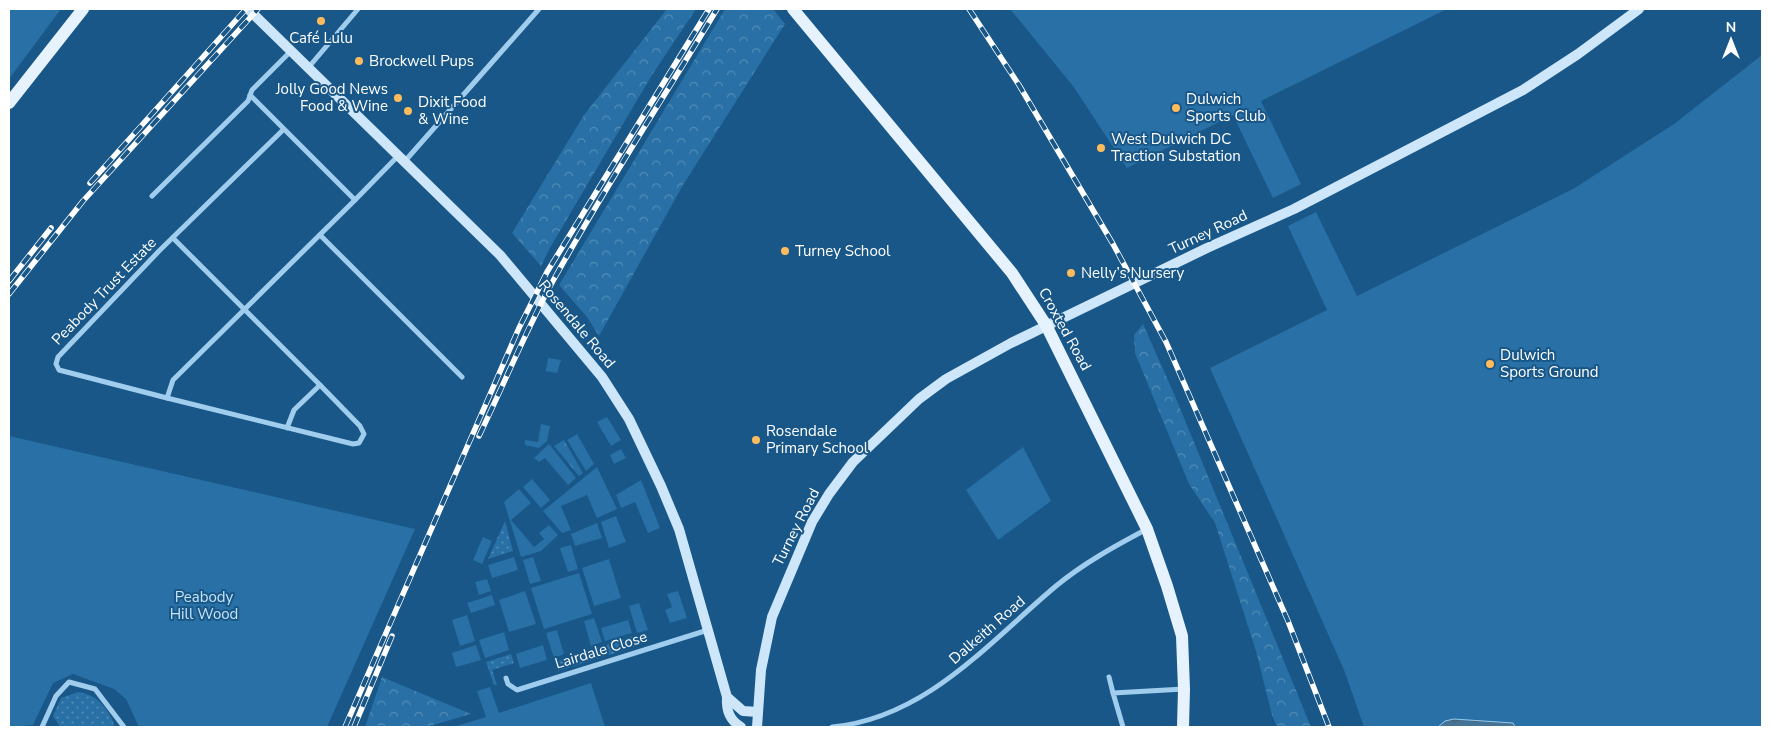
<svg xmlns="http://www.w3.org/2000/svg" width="1771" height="736" viewBox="0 0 1771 736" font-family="'Nunito Sans',sans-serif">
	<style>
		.grass { fill: url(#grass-dots) }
		.forest { fill: url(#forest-crowns) }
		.green { fill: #2870a5 }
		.water { fill: url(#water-waves); stroke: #93caf0 }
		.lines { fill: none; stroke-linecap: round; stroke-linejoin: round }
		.street { stroke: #a0cded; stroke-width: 5 }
		.secondary { stroke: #cde6f9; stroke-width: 10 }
		.primary { stroke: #e6f3ff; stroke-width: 12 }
		.rail-casing { stroke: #fff; stroke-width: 5.5 }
		.rail { stroke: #185788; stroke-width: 4; stroke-dasharray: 11; stroke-linecap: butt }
		.poi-dot { fill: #ffbb5c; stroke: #185788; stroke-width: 2 }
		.labels { text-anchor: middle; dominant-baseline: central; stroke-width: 4; stroke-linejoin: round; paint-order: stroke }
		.poi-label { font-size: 15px; fill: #fff; stroke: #185788; text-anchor: start }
		.street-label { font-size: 15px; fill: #fff; stroke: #185788 }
		.park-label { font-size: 15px; fill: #c6e4fa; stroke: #185788 }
	</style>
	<defs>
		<pattern id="grass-dots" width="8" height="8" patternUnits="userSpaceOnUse" patternTransform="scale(1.25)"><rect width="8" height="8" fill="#2870a5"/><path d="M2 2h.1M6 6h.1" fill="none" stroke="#538db7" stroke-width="1.8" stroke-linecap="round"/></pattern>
		<pattern id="forest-crowns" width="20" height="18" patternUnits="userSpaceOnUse" patternTransform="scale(1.25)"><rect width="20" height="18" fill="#2870a5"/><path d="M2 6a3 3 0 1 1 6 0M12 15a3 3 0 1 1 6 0" fill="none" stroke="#538db7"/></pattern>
		<pattern id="water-waves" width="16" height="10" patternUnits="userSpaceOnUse" patternTransform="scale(1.25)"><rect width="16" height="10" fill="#457396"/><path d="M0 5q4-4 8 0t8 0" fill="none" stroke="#495c6a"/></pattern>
	</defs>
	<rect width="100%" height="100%" fill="#185788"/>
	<g class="grass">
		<polygon points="505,521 513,551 488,559"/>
		<polygon points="633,636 636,646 609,655 606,645"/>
		<polygon points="602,647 605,656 558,671 556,662"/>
		<polygon points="511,654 514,663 492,670 497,685 494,685 486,662"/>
		<path d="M78 692C99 695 108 709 115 727H60L53 716 61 698Z"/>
	</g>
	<g class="forest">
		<polygon points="667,9 696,9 652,75 551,246 541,266 512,233 584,115"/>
		<polygon points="725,9 773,9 785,24 683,185 599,336 587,317 559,285"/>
		<polygon points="1143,324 1175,396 1311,727 1277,727 1272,715 1256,651 1215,523 1189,484 1135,353 1134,335"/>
		<polygon points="564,440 583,473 579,476 554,446"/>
		<polygon points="382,677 471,714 426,727 365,727"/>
	</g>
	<g class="green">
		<polygon points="9,9 61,9 9,79"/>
		<polygon points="1010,9 1447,9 1261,101 1301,184 1273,198 1233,115 1127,168 1073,86"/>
		<polygon points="1762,55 1762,727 1364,727 1344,670 1210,368 1327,310 1288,226 1316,212 1357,296 1573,189 1674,124"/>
		<polygon points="548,358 561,360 557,373 546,371"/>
		<polygon points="607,417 621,440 611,446 597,422"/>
		<polygon points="541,424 550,426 547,441 539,448 525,445 525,440 538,442"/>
		<polygon points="577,434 594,464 586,471 567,440"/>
		<polygon points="9,436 415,529 327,727 139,727 126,699 114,689 73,674 53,683 33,725 9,727"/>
		<polygon points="549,444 576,478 568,485 545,458 539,462 534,458"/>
		<polygon points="1023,447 1051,501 998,540 966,490"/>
		<polygon points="621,449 626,458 614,464 610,455"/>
		<polygon points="597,467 617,509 597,518 587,495 561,506 571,530 562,533 543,511"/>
		<polygon points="532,479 550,500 541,508 523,487"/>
		<polygon points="641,480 660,528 648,533 635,502 621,508 616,495"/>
		<polygon points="519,489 531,503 511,520 534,547 544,539 539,533 549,525 558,535 541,551 521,557 504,502"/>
		<polygon points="616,516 626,542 609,548 601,522"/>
		<polygon points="597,523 602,538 575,546 571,534"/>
		<polygon points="483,537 492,541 482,564 473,560"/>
		<polygon points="571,545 578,569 568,572 560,548"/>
		<polygon points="514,557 518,570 492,578 488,565"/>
		<polygon points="533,557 541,581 530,584 523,560"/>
		<polygon points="609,559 621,598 594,606 582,568"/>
		<polygon points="579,573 592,614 544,629 531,588"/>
		<polygon points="487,579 491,591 479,595 475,582"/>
		<polygon points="525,591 536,624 509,632 499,600"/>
		<polygon points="678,591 687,618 670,623 665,610 672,607 667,594"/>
		<polygon points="492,595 495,605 471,613 467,603"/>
		<polygon points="639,603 648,630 637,633 629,606"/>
		<polygon points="467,615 475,641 460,646 452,620"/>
		<polygon points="594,618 602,642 591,646 584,621"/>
		<polygon points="628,620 632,633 605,641 601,628"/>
		<polygon points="557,630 564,654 554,658 546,633"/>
		<polygon points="504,632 509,650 485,658 479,640"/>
		<polygon points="476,645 481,660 456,667 452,653"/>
		<polygon points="543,645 547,660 520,668 516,654"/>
		<polygon points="591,683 605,727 453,727 486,717 477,691 490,687 499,713"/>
	</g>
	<polygon class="water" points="1454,719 1513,723 1515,727 1438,727 1445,721"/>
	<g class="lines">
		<g class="street">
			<polyline points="308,68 358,9"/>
			<polyline points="250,95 284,129 159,251 58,357 56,364 59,370 167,398 173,380 355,200 284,129"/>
			<polyline points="405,161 539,9"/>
			<polyline points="152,196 248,101 252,90 291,51"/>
			<polyline points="355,200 398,156"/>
			<polyline points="320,235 462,377"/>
			<polyline points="173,238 320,385"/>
			<polyline points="167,398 353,444 359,443 364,434 360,426 320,385 294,410 287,428"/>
			<polyline points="1109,677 1113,693"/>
			<polyline points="506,678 508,684 517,690 708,630"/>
			<polyline points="42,727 56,696 69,682 95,689 124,727"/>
			<path d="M832 727C926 718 988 643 1056 586 1084 563 1115 546 1147 529"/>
			<polyline points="1123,727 1113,693 1184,689"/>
		</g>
		<g class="secondary">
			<polyline points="248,9 500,255 602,377 629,419 661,486 679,529 727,697 743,711 758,712"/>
			<path d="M727 697C726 710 729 720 741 727"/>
			<polyline points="757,727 761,670 772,617 812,522 829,494 853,462 919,399 946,379 1011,343 1207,248 1294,209 1523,90 1578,54 1639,9"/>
		</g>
		<g class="primary">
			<polyline points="793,9 1012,273 1046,325 1147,529 1167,586 1182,636 1184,689 1183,727"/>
			<polyline points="9,103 83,9"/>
		</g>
		<defs>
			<g id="rail">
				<polyline points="969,9 1019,85 1113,244 1166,342 1288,621 1329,727"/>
				<polyline points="90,183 246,9"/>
				<polyline points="9,281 51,228"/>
				<polyline points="9,294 83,201 258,9"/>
				<path d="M479 436C504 384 526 330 554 279 605 187 663 99 717 9"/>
				<polyline points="345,727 519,328 547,272 709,9"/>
				<polyline points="354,727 392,636"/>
			</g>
		</defs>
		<use href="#rail" class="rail-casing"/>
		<use href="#rail" class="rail"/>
	</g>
	<g class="poi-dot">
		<circle cx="321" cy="21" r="5"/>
		<circle cx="359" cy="61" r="5"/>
		<circle cx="398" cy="98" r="5"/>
		<circle cx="1176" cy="108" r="5"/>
		<circle cx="408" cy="111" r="5"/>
		<circle cx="1101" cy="148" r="5"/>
		<circle cx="785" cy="251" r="5"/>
		<circle cx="1071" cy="273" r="5"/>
		<circle cx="1490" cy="364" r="5"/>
		<circle cx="756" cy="440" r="5"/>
	</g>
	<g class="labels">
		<g class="poi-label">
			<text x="321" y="38" text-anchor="middle">Café Lulu</text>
			<text x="369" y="61">Brockwell Pups</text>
			<text x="388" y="89" text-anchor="end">Jolly Good News<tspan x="388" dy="17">Food &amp; Wine</tspan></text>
			<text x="1186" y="99">Dulwich<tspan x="1186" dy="17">Sports Club</tspan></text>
			<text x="418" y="102">Dixit Food<tspan x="418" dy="17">&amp; Wine</tspan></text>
			<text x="1111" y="139">West Dulwich DC<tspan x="1111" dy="17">Traction Substation</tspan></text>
			<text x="795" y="251">Turney School</text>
			<text x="1081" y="273">Nelly’s Nursery</text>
			<text x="1500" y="355">Dulwich<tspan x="1500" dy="17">Sports Ground</tspan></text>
			<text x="766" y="431">Rosendale<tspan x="766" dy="17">Primary School</tspan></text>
		</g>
		<g class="street-label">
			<text transform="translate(1208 232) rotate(-25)">Turney Road</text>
			<text transform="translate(104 291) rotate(-46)">Peabody Trust Estate</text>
			<text transform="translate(577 324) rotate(50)">Rosendale Road</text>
			<text transform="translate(1065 329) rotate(61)">Croxted Road</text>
			<text transform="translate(796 527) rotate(-63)">Turney Road</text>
			<text transform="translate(987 630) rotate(-41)">Dalkeith Road</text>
			<text transform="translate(601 650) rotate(-17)">Lairdale Close</text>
		</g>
		<g class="park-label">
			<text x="204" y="597">Peabody<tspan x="204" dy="17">Hill Wood</tspan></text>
		</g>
	</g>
	<rect width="1771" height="736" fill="none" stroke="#ffffff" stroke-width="20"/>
	<g transform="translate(1731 40)" stroke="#185788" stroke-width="4" paint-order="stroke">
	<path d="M0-4L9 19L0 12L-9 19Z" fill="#ffffff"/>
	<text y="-8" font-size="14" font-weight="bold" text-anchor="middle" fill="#ffffff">N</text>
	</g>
</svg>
